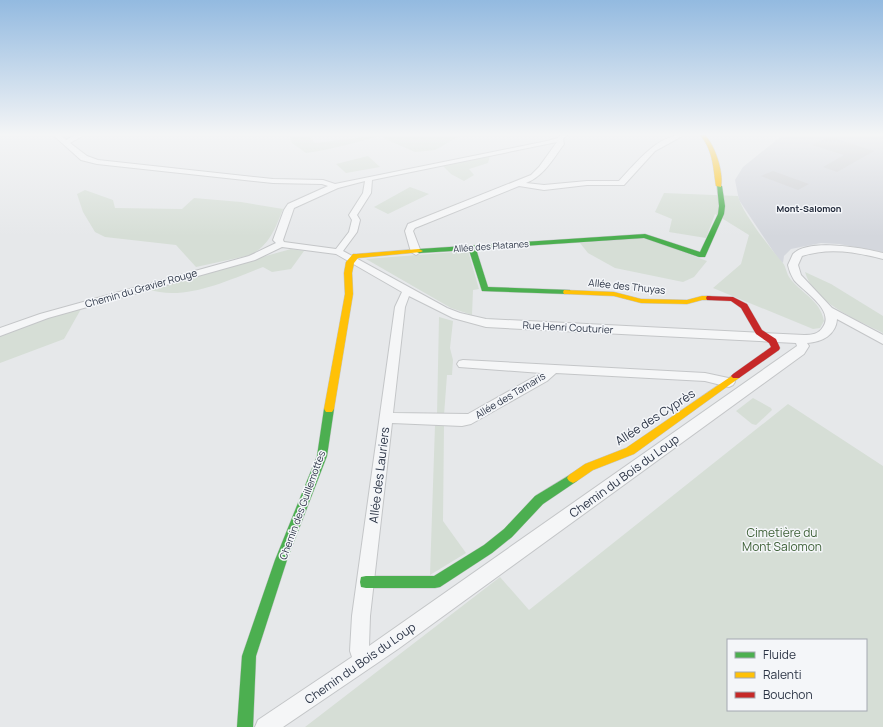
<svg xmlns="http://www.w3.org/2000/svg" width="883" height="727" viewBox="0 0 883 727" font-family="Manrope,sans-serif">
	<style>
		.built { fill: #d4d7dd }
		.green { fill: #d6ded6; fill-rule: evenodd }
		.building { fill: #ced0d3 }
		.lines { fill: none; stroke-linecap: round; stroke-linejoin: round }
		.street-casing { stroke: #c4c6c8; stroke-width: 2 }
		.fast-casing { stroke: #c4c6c8; stroke-width: 1 }
		.slow-casing { stroke: #c4c6c8; stroke-width: 1 }
		.jam-casing { stroke: #c4c6c8; stroke-width: 1 }
		.street { fill: #f5f6f7; fill-rule: evenodd }
		.fast { fill: #4caf50; fill-rule: evenodd }
		.slow { fill: #ffc107; fill-rule: evenodd }
		.jam { fill: #c62828; fill-rule: evenodd }
		.labels { text-anchor: middle; dominant-baseline: central; stroke-width: 3; stroke-linejoin: round; paint-order: stroke }
		.far-neighbourhood-label { font-size: 9px; font-weight: bold; fill: #1d2536; stroke: #f4f6f9 }
		.far-street-label { font-size: 9px; fill: #2b3445; stroke: #f4f6f9 }
		.street-label { font-size: 10px; fill: #2b3445; stroke: #f4f6f9 }
		.near-street-label { font-size: 12px; fill: #2b3445; stroke: #f4f6f9 }
		.near-park-label { font-size: 12px; fill: #3f6138; stroke: #f4f6f9 }
	</style>
	<rect width="100%" height="100%" fill="#e6e8ea"/>
	<polygon class="built" points="788,134 883,134 883,252 839,244 821,243 791,249 784,256 783,263 779,260 739,200 735,180 743,167 779,138 787,137"/>
	<g class="green">
		<path d="M307 134 315 143 381 135C356 143 332 149 306 153L292 143 289 134Z"/>
		<polygon points="391,134 455,134 458,137 435,150 415,152 383,138"/>
		<polygon points="368,156 380,167 346,173 336,164"/>
		<polygon points="490,156 488,163 469,169 474,175 464,181 451,174 443,166"/>
		<polygon points="410,187 429,194 388,214 374,207"/>
		<path d="M85 190 113 200 115 208 182 209 194 198 241 202 283 209C275 229 270 244 251 255L196 267 176 245 105 237 95 232 83 212 77 194Z"/>
		<path d="M664 193 738 196C742 213 771 249 782 262 786 266 786 272 789 277 800 293 820 299 824 321L820 328 813 329 713 288 741 264 749 235 715 214 706 238 669 232 672 219 655 212Z"/>
		<polygon points="647,238 707,261 694,277 683,282 615,268 588,253 580,243"/>
		<path d="M291 249 304 251 291 269 272 272 263 267C228 280 185 302 147 289Z"/>
		<polygon points="468,251 479,289 473,290 472,315 451,308 366,259"/>
		<path d="M805 272 831 284 883 316V333C856 319 814 303 805 272Z"/>
		<polygon points="81,309 64,339 0,363 0,335 48,318"/>
		<polygon points="439,317 453,321 450,348 453,360 452,375 447,375 444,415 437,415"/>
		<polygon points="753,398 771,408 772,410 756,425 752,424 736,411"/>
		<path d="M788 404 883 466V727H305L500 577 529 610ZM728 640H866V710H728Z"/>
		<polygon points="435,425 444,425 443,521 466,553 430,575"/>
	</g>
	<g class="building">
		<polygon points="830,136 843,141 874,151 837,172 823,167 844,155 812,145"/>
		<polygon points="773,171 809,184 798,190 761,176"/>
	</g>
	<g class="lines">
		<defs>
			<path id="street" d="M52 134H60L66 140 77 134H86L70 143 87 156 98 160 273 179 323 180 335 184 547 141 558 138 561 134H568L563 139 564 144C553 159 544 176 526 183L544 185 587 181H619C637 162 658 134 686 134L655 151 624 185H587L544 190 519 186 415 228 413 231 421 252 416 255 411 252 405 231 408 224 531 175 539 167 557 142 372 180 371 193 357 215 360 220 357 232 343 251 447 308 460 313 486 319 804 335C812 335 819 334 823 327 835 310 803 291 794 280 791 275 789 270 788 265L793 254C809 238 863 248 883 253V259C856 252 829 247 802 256L798 265 801 275 832 308 883 335V344L837 319C836 335 822 342 807 343L809 346 804 354 398 649 283 727H255L258 720 352 657 350 651 352 616 395 307 402 292 336 254 282 247 255 260 48 318 0 336V328L40 314 249 256 276 243 273 240 284 210 288 204 328 186 322 184 273 183 97 164 81 160ZM365 181 363 193 349 215 352 220 349 232 336 249 284 242 283 240 294 208 338 188ZM409 296 453 318 486 327 796 343 797 346 369 646 370 616 392 423 462 426 471 424 547 381 556 373 705 381 729 387 733 385 735 382 733 379 705 373 463 360 459 361 457 364 459 367 541 373 468 414 393 413 405 307Z"/>
			<g id="fast">
				<polygon points="717,185 722,186 725,206 724,214 705,257 699,257 644,238 476,249 488,287 570,290 571,292 570,294 567,294 482,291 469,250 419,253 415,251 419,249 645,234 700,252 718,214 719,206"/>
				<polygon points="329,405 332,406 334,409 327,456 287,560 256,656 253,727 237,727 242,656 275,560 317,456 324,409 326,406"/>
				<polygon points="573,473 577,475 579,478 577,481 543,504 512,537 492,553 440,587 435,588 366,588 361,587 360,582 361,577 366,576 434,576 484,545 504,529 535,496"/>
			</g>
			<g id="slow">
				<path d="M699 134H704C715 144 724 173 721 187L716 186C713 167 713 149 699 134Z"/>
				<polygon points="419,249 423,251 421,252 358,258 354,263 352,273 353,294 334,409 332,412 326,412 324,409 345,294 344,273 346,262 353,254 356,254"/>
				<polygon points="564,290 614,292 641,299 687,300 702,296 710,296 714,298 710,300 702,300 687,304 641,303 614,296 567,294 564,294 563,292"/>
				<polygon points="736,373 739,374 741,376 739,378 634,454 593,470 577,481 573,483 569,481 567,478 569,475 585,464 626,448"/>
			</g>
			<polygon id="jam" points="707,296 733,297 747,304 762,330 776,339 780,348 779,350 739,378 733,378 731,376 733,374 771,347 769,343 756,334 741,308 731,301 707,300 706,298"/>
		</defs>
		<use href="#street" class="street-casing"/>
		<use href="#fast" class="fast-casing"/>
		<use href="#slow" class="slow-casing"/>
		<use href="#jam" class="jam-casing"/>
		<use href="#street" class="street"/>
		<use href="#fast" class="fast"/>
		<use href="#slow" class="slow"/>
		<use href="#jam" class="jam"/>
	</g>
	<linearGradient id="sky" x2="0" y2="1"><stop stop-color="#93bae0"/><stop offset="0.57" stop-color="#f4f5f6"/><stop offset="1" stop-color="#f4f5f6" stop-opacity="0"/></linearGradient>
	<rect width="883" height="236" fill="url(#sky)"/>
	<g class="labels">
		<g class="far-neighbourhood-label">
			<text x="809" y="208">Mont-Salomon</text>
		</g>
		<g class="far-street-label">
			<text transform="translate(491 246) rotate(-4)">Allée des Platanes</text>
		</g>
		<g class="street-label">
			<text transform="translate(627 286) rotate(6)">Allée des Thuyas</text>
			<text transform="translate(141 288) rotate(-16)">Chemin du Gravier Rouge</text>
			<text transform="translate(568 327) rotate(3)">Rue Henri Couturier</text>
			<text transform="translate(510 395) rotate(-31)">Allée des Tamaris</text>
			<text transform="translate(302 505) rotate(-70)">Chemin des Guillemottes</text>
		</g>
		<g class="near-street-label">
			<text transform="translate(655 417) rotate(-33)">Allée des Cyprès</text>
			<text transform="translate(379 475) rotate(-83)">Allée des Lauriers</text>
			<text transform="translate(624 476) rotate(-36)">Chemin du Bois du Loup</text>
			<text transform="translate(360 663) rotate(-35)">Chemin du Bois du Loup</text>
		</g>
		<g class="near-park-label">
			<text x="782" y="532">Cimetière du<tspan x="782" dy="14">Mont Salomon</tspan></text>
		</g>
	</g>
	<rect x="727" y="639" width="140" height="72" fill="#f4f6f9" stroke="#a4a8b1"/>
	<rect x="735" y="652" width="20" height="6" fill="#4caf50" stroke="#a4a8b1"/>
	<text x="763" y="659" font-size="12" fill="#2b3445">Fluide</text>
	<rect x="735" y="672" width="20" height="6" fill="#ffc107" stroke="#a4a8b1"/>
	<text x="763" y="679" font-size="12" fill="#2b3445">Ralenti</text>
	<rect x="735" y="692" width="20" height="6" fill="#c62828" stroke="#a4a8b1"/>
	<text x="763" y="699" font-size="12" fill="#2b3445">Bouchon</text>
</svg>
